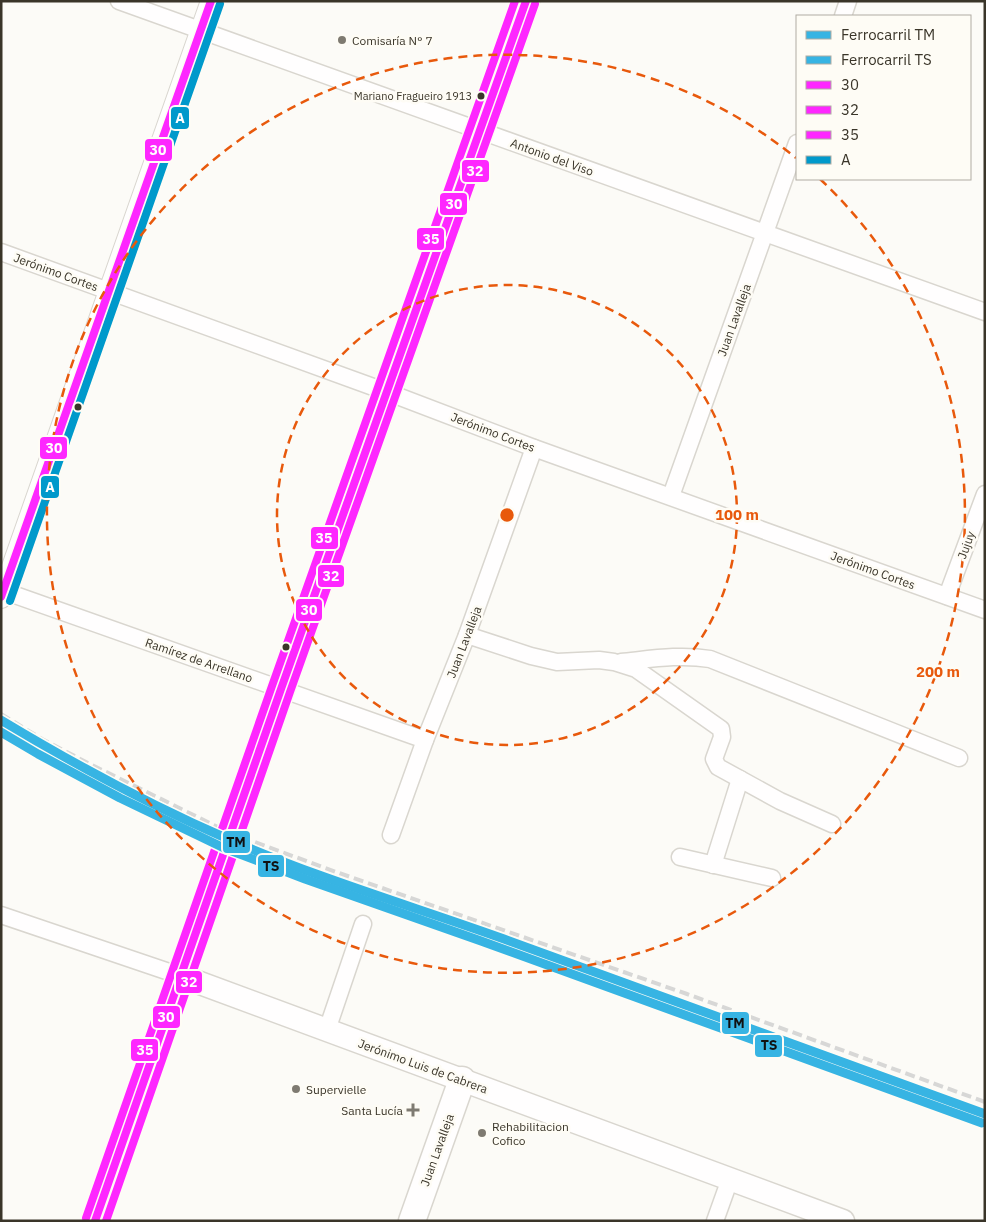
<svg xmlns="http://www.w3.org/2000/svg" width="986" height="1222" viewBox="0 0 986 1222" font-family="'IBM Plex Sans',sans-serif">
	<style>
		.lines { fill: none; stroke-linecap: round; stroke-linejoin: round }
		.minor-casing { stroke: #d9d6cf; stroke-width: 19 }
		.tertiary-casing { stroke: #d9d6cf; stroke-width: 22 }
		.secondary-casing { stroke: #d9d6cf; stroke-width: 25 }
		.primary-casing { stroke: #d9d6cf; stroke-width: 29 }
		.minor { stroke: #fffefe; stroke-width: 16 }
		.tertiary { stroke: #fffefe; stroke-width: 20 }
		.secondary { stroke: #fffefe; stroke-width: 22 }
		.primary { stroke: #fffefe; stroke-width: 26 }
		.rail { stroke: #d7d7d6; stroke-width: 4; stroke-dasharray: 10 5; stroke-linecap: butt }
		.bus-1-casing { stroke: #fefcf5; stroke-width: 11 }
		.bus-2-casing { stroke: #fefcf5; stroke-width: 11 }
		.bus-3-casing { stroke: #fefcf5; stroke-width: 11 }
		.bus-4-casing { stroke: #fefcf5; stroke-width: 11 }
		.bus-1 { stroke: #fe27ff; stroke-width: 8 }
		.bus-2 { stroke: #fe27ff; stroke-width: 8 }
		.bus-3 { stroke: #fe27ff; stroke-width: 8 }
		.bus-4 { stroke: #0099cb; stroke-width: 8 }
		.rail-1-casing { stroke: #fefcf5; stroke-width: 12 }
		.rail-2-casing { stroke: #fefcf5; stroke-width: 12 }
		.rail-1 { stroke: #37b4e3; stroke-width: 9 }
		.rail-2 { stroke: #37b4e3; stroke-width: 9 }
		.ring { fill: none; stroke: #e8590c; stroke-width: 2.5; stroke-dasharray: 9 6 }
		.poi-dot { fill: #7e7a71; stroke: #fefcf5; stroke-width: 2 }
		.bus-dot { fill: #3a3529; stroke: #fefcf5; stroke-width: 2 }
		.labels { text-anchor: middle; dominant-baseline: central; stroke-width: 5; stroke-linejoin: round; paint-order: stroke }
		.bus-label { font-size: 11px; fill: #3a3529; stroke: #fefcf5; text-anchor: end }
		.poi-label { font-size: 12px; fill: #3a3529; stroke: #fefcf5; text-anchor: start }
		.street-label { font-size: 12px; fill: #3a3529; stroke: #fefcf5 }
		.centre { fill: #e8590c; stroke: #fefcf5; stroke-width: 2.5 }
		.ring-label { font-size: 15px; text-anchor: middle; font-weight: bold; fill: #e8590c; stroke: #fefcf5; stroke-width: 5; stroke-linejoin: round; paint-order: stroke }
		.line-badge { stroke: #fefcf5; stroke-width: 2 }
		.badge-label { font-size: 14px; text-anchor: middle; font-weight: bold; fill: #fff }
		.pale-badge-label { font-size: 14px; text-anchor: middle; font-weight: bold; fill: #111 }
	</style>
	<rect width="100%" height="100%" fill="#fcfbf7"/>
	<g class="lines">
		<defs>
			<g id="minor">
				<polyline points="119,1 985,312"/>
				<polyline points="843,16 848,1"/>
				<polyline points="1,252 387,392 534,448 985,610"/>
				<polyline points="671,496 797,143"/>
				<polyline points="1,590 425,740"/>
				<polyline points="947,596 985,494"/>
				<polyline points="467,635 531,656 557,662 599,660 614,662 636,669 721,729 722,737 714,759 718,767 780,801 832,824"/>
				<path d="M621 662C651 659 680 654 710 659L959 758"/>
				<polyline points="391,835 425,740 467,635 534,448"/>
				<polyline points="680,857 772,878"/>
				<polyline points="713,865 740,779"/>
				<polyline points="1,915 181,976"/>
				<polyline points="327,1030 363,924"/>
				<polyline points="715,1221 730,1179"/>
			</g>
			<polyline id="tertiary" points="1,598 211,1"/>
			<polyline id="secondary" points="95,1221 181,976 843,1221"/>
			<g id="primary">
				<polyline points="181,976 281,689 526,1"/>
				<polyline points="412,1221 462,1080"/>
			</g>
		</defs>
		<use href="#minor" class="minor-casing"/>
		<use href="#tertiary" class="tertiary-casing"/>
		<use href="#secondary" class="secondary-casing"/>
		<use href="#primary" class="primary-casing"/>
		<use href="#minor" class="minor"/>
		<use href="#tertiary" class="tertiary"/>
		<use href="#secondary" class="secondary"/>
		<use href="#primary" class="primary"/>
		<polyline class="rail" points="1,714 42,739 88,763 230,833 339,873 687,994 985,1102"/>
		<defs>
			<g id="bus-1">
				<polyline points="1,597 211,1"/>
				<polyline points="95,1221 281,689 526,1"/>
			</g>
			<polyline id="bus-2" points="106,1221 290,692 535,4"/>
			<polyline id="bus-3" points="86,1218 272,686 515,1"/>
			<polyline id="bus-4" points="10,601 220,4"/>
		</defs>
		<use href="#bus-1" class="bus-1-casing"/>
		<use href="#bus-2" class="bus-2-casing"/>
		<use href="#bus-3" class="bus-3-casing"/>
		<use href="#bus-4" class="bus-4-casing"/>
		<use href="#bus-1" class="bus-1"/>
		<use href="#bus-2" class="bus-2"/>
		<use href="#bus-3" class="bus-3"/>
		<use href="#bus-4" class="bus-4"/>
		<defs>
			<path id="rail-1" d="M1 720C74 764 150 805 228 839 317 878 412 906 504 939 664 997 824 1056 985 1114"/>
			<polyline id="rail-2" points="1,732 38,754 120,798 224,848 305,879 481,941 982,1123"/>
		</defs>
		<use href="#rail-1" class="rail-1-casing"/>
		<use href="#rail-2" class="rail-2-casing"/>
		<use href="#rail-1" class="rail-1"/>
		<use href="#rail-2" class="rail-2"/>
	</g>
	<g class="ring">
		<circle cx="507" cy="515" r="230"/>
		<path d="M820 179A459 459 0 1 1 796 158"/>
	</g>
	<g class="poi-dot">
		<circle cx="342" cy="40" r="5"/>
		<circle cx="296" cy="1089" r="5"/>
		<path d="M410.5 1102.5h5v5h5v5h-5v5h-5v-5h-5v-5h5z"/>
		<circle cx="482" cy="1133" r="5"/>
	</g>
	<g class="bus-dot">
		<circle cx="481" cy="96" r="4.5"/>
		<circle cx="78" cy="407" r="4.5"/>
		<circle cx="286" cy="647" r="4.5"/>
	</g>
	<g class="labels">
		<g class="bus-label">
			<text x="472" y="96">Mariano Fragueiro 1913</text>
		</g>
		<g class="poi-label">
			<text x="352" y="40">Comisaría N° 7</text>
			<text x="306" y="1089">Supervielle</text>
			<text x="403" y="1110" text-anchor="end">Santa Lucía</text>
			<text x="492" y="1126">Rehabilitacion<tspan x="492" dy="14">Cofico</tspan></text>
		</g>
		<g class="street-label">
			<text transform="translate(552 157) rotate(20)">Antonio del Viso</text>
			<text transform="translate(56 272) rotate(20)">Jerónimo Cortes</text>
			<text transform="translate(734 320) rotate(-70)">Juan Lavalleja</text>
			<text transform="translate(493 432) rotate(21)">Jerónimo Cortes</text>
			<text transform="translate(966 545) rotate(-70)">Jujuy</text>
			<text transform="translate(873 570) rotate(20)">Jerónimo Cortes</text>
			<text transform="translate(464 642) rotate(-69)">Juan Lavalleja</text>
			<text transform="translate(199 660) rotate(19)">Ramírez de Arrellano</text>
			<text transform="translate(423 1066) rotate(20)">Jerónimo Luis de Cabrera</text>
			<text transform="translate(437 1150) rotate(-70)">Juan Lavalleja</text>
		</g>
	</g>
	<circle cx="507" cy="515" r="8" class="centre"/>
	<g class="ring-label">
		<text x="737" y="520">100 m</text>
		<text x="938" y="677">200 m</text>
	</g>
	<g class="line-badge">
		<rect x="170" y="106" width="20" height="24" rx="5" fill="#0099cb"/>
		<rect x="144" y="138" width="29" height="24" rx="5" fill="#fe27ff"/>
		<rect x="461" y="159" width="29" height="24" rx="5" fill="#fe27ff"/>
		<rect x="439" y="192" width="29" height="24" rx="5" fill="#fe27ff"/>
		<rect x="416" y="227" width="29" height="24" rx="5" fill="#fe27ff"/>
		<rect x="39" y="436" width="29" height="24" rx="5" fill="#fe27ff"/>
		<rect x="40" y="475" width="20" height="24" rx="5" fill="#0099cb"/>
		<rect x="310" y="526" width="29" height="24" rx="5" fill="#fe27ff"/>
		<rect x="317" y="564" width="28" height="24" rx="5" fill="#fe27ff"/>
		<rect x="295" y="598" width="28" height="24" rx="5" fill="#fe27ff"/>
		<rect x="222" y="830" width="29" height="24" rx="5" fill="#37b4e3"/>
		<rect x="257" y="854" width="28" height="24" rx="5" fill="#37b4e3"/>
		<rect x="175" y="970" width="28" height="24" rx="5" fill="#fe27ff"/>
		<rect x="152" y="1005" width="29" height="24" rx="5" fill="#fe27ff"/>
		<rect x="721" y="1011" width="29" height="24" rx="5" fill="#37b4e3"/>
		<rect x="754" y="1034" width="29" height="24" rx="5" fill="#37b4e3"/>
		<rect x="130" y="1038" width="29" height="24" rx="5" fill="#fe27ff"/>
	</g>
	<g class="badge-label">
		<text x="180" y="123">A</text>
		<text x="158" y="155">30</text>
		<text x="475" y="176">32</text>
		<text x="454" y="209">30</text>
		<text x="431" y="244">35</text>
		<text x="54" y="453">30</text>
		<text x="50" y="492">A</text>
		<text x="324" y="543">35</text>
		<text x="331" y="581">32</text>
		<text x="309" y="615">30</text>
		<text x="189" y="987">32</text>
		<text x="166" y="1022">30</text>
		<text x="145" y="1055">35</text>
	</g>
	<g class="pale-badge-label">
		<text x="236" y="847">TM</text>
		<text x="271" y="871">TS</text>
		<text x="735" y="1028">TM</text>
		<text x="769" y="1050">TS</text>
	</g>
	<rect width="986" height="1222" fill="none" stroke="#3a3529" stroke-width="5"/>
	<rect x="796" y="15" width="175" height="165" fill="#fefcf5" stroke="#b0aca3"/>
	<rect x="806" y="31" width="25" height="8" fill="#37b4e3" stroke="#b0aca3"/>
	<text x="841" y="40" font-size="15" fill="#3a3529">Ferrocarril TM</text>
	<rect x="806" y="56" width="25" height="8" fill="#37b4e3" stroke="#b0aca3"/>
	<text x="841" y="65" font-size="15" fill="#3a3529">Ferrocarril TS</text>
	<rect x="806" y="81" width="25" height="8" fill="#fe27ff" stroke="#b0aca3"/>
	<text x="841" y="90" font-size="15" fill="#3a3529">30</text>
	<rect x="806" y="106" width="25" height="8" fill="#fe27ff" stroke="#b0aca3"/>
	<text x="841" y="115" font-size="15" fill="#3a3529">32</text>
	<rect x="806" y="131" width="25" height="8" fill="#fe27ff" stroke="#b0aca3"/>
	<text x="841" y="140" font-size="15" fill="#3a3529">35</text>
	<rect x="806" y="156" width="25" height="8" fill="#0099cb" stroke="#b0aca3"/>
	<text x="841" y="165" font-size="15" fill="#3a3529">A</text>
</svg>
